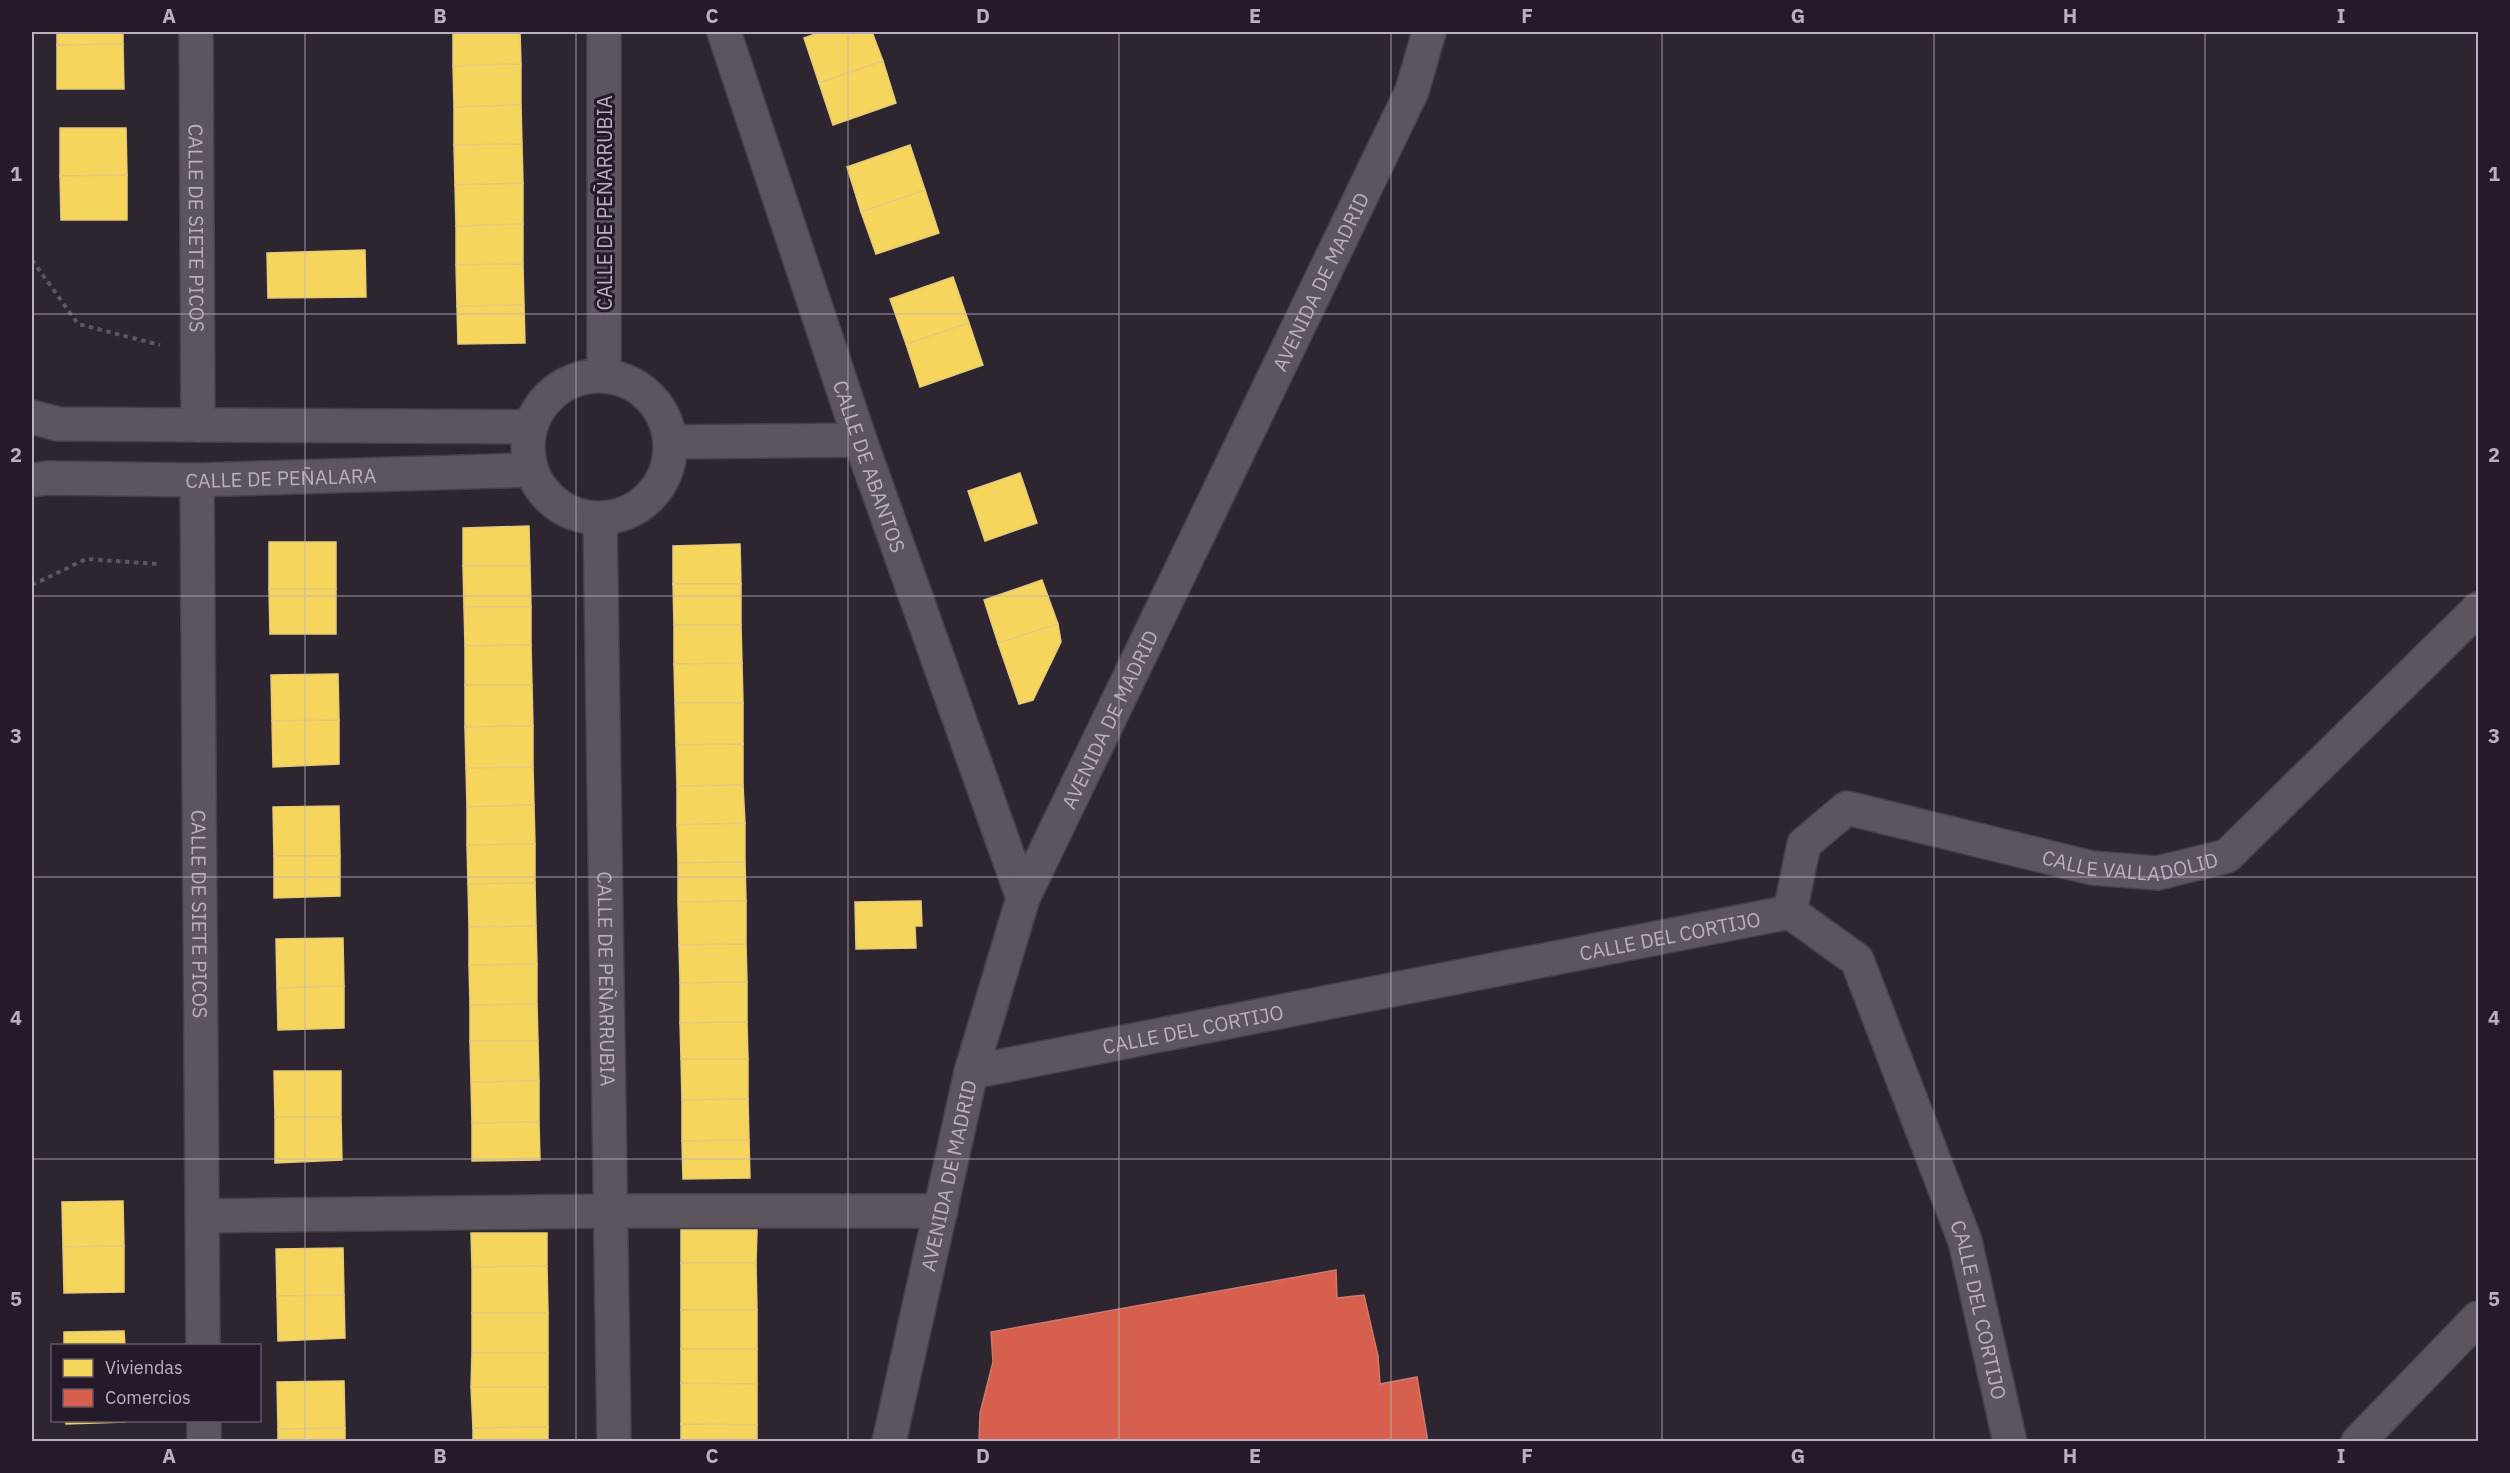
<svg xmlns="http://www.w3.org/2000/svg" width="2510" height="1473" viewBox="0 0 2510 1473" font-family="'IBM Plex Sans',sans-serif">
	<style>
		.homes { fill: #f6d55c; stroke: #e5ca7a; stroke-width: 1.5 }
		.shops { fill: #d6604d; stroke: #ce7870; stroke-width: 1.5 }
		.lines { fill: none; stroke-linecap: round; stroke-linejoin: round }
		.street-casing { stroke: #464049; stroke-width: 36 }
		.path { stroke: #5c565f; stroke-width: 4; stroke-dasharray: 4.5 4.5; stroke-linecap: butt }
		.street { stroke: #5c545e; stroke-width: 33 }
		.grid { fill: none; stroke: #bdafc1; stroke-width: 1.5; stroke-opacity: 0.55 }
		.labels { text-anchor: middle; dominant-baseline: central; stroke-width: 6; stroke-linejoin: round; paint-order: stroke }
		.street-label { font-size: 20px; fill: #bdafc1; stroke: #251a29 }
		.neatline { fill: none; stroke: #bdafc1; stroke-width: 2 }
		.grid-label { font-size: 20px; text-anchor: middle; font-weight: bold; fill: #bdafc1 }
	</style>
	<rect width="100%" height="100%" fill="#2d2530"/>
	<g class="homes">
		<polygon points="57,32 123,32 123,44 57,45"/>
		<polygon points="453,32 520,32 521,64 453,66"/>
		<polygon points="821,32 872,32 883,61 819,83 804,38"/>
		<polygon points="123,44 124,89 57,89 57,45"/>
		<polygon points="883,61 896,103 833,125 819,83"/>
		<polygon points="521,64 521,105 454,107 453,66"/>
		<polygon points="521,105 522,144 454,145 454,107"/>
		<polygon points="60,128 126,128 127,175 60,176"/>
		<polygon points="522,144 523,183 455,185 454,145"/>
		<polygon points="910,145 925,190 861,212 847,167"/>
		<polygon points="127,175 127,220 61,220 60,176"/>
		<polygon points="523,183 523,224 456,226 455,185"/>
		<polygon points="925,190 939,233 876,254 861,212"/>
		<polygon points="523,224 523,264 456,265 456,226"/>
		<polygon points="365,250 366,297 268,298 267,253"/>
		<polygon points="523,264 524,305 457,306 456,265"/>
		<polygon points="953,277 969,323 906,344 890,299"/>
		<polygon points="524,305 525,343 458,344 457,306"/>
		<polygon points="969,323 983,365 920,387 906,344"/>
		<polygon points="1020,473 1037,523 985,541 968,491"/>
		<polygon points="529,526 530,566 463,566 463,528"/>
		<rect x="269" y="542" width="67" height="47"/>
		<polygon points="740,544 741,584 673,584 673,546"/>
		<polygon points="463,566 530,566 531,607 464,607"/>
		<polygon points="1042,580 1058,624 998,643 984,600"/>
		<polygon points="673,584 741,584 741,625 674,625"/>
		<polygon points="269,589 336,589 336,634 270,634"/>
		<polygon points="464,607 531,607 531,645 465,646"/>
		<polygon points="1058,624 1061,642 1033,700 1019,704 998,643"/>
		<polygon points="674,625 741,625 742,663 674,664"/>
		<polygon points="531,645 532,685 465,685 465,646"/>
		<polygon points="742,663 743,703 675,703 674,664"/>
		<polygon points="338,674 339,720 272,721 271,675"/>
		<polygon points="465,685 532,685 533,726 465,727"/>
		<polygon points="675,703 743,703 743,744 676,745"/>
		<polygon points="339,720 339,764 273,767 272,721"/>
		<polygon points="533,726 533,767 466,768 465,727"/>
		<polygon points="743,744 743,785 677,786 676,745"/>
		<polygon points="533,767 534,805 467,807 466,768"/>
		<polygon points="743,785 745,823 677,825 677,786"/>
		<polygon points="534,805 535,844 467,845 467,807"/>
		<polygon points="339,806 340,856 274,856 273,807"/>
		<polygon points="745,823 745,862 678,863 677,825"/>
		<polygon points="535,844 535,883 468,884 467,845"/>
		<polygon points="274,856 340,856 340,896 274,898"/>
		<polygon points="745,862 746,901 678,902 678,863"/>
		<polygon points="535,883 536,926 469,927 468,884"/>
		<polygon points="746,901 746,944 679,945 678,902"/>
		<polygon points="921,901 922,926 915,926 916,948 856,949 855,902"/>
		<polygon points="536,926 537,964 469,965 469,927"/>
		<polygon points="343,938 344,986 277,988 276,939"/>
		<polygon points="746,944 747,982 680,983 679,945"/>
		<polygon points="537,964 537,1004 470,1005 469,965"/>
		<polygon points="747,982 747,1022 680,1023 680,983"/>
		<polygon points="344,986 344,1028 278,1030 277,988"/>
		<polygon points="537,1004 538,1041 470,1041 470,1005"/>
		<polygon points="747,1022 748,1059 681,1059 680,1023"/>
		<polygon points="470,1041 538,1041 539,1081 471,1082"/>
		<polygon points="681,1059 748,1059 748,1099 682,1100"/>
		<polygon points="274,1071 341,1071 341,1117 275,1117"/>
		<polygon points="539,1081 539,1122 472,1123 471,1082"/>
		<polygon points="748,1099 749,1140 682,1141 682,1100"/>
		<polygon points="275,1117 341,1117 342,1160 275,1163"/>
		<polygon points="539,1122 540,1160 472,1161 472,1123"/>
		<polygon points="749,1140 750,1178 683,1179 682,1141"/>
		<polygon points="123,1201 124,1246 63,1247 62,1202"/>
		<polygon points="681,1230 757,1230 756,1263 681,1263"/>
		<polygon points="471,1233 547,1233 547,1266 472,1267"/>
		<polygon points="124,1246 124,1292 64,1293 63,1247"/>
		<polygon points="343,1248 344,1295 277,1296 276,1249"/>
		<polygon points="681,1263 756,1263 757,1310 681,1310"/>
		<polygon points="547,1266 548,1313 472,1313 472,1267"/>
		<polygon points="344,1295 345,1338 278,1341 277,1296"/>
		<rect x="681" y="1310" width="76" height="39"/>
		<rect x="472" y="1313" width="76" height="40"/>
		<polygon points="124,1331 125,1346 64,1346 64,1332"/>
		<polygon points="681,1349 757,1349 757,1384 681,1383"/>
		<polygon points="472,1353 548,1353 548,1387 471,1387"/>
		<polygon points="344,1381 345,1428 278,1429 277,1382"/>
		<polygon points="681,1383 757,1384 757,1425 681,1424"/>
		<polygon points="471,1387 548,1387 548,1427 473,1428"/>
		<polygon points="66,1420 125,1420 125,1422 66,1424"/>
		<polygon points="681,1424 757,1425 757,1442 681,1442"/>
		<polygon points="548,1427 548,1442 473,1442 473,1428"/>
		<polygon points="345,1428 345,1442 278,1442 278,1429"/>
	</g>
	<polygon class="shops" points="1336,1270 1337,1298 1364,1295 1378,1356 1380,1384 1417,1377 1428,1442 979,1442 980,1413 993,1362 991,1332"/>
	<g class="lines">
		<defs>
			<g id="street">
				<path id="s1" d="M196 32 198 425"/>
				<path id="s2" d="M724 32 860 440 1023 898"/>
				<polyline points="604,375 604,32"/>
				<circle cx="599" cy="447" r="71"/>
				<polyline points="32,417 58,424 530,427"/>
				<polyline points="671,442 860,440"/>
				<path id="s3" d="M32 480 48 478 197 480 531 470"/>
				<path id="s4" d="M197 480 203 1346"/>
				<path id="s5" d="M600 519 614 1442"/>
				<path id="s6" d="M1790 912 1804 844 1847 808 2092 868 2158 873 2227 856 2478 609"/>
				<path id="s7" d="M971 1072 1790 912 1857 960 1965 1241 2010 1442"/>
				<polyline points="203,1216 610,1211 941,1211"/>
				<polyline points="204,1420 204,1442"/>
				<path id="s8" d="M889 1442 971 1072 1023 898 1412 91 1429 32"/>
				<polyline points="2358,1442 2478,1318"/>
			</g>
		</defs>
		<use href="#street" class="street-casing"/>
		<g class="path">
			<polyline points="32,260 78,324 160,345"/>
			<polyline points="32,585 86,559 157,564"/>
		</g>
		<use href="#street" class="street"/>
	</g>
	<path class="grid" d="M305 32V1442M576 32V1442M848 32V1442M1119 32V1442M1391 32V1442M1662 32V1442M1934 32V1442M2205 32V1442M32 314H2478M32 596H2478M32 877H2478M32 1159H2478"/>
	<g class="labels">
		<g class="street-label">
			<text transform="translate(604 203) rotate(-90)">CALLE DE PEÑARRUBIA</text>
			<text stroke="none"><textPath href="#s1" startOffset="196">CALLE DE SIETE PICOS</textPath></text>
			<text stroke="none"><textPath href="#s8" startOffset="1245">AVENIDA DE MADRID</textPath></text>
			<text stroke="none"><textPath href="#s2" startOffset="458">CALLE DE ABANTOS</textPath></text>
			<text stroke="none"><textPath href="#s3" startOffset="249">CALLE DE PEÑALARA</textPath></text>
			<text stroke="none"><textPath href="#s8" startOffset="759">AVENIDA DE MADRID</textPath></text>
			<text stroke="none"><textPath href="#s6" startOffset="416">CALLE VALLADOLID</textPath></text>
			<text stroke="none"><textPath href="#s4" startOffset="434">CALLE DE SIETE PICOS</textPath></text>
			<text stroke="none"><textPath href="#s7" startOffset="712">CALLE DEL CORTIJO</textPath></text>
			<text stroke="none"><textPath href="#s5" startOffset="460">CALLE DE PEÑARRUBIA</textPath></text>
			<text stroke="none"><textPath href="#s7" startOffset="226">CALLE DEL CORTIJO</textPath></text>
			<text stroke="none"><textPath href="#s8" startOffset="273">AVENIDA DE MADRID</textPath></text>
			<text stroke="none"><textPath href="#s7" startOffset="1288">CALLE DEL CORTIJO</textPath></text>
		</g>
	</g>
	<rect width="2510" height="1473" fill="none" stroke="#251a29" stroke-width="66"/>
	<rect x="51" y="1344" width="210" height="78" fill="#251a29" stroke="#625666" stroke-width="1.5"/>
	<rect x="63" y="1359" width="30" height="18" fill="#f6d55c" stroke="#625666" stroke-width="1.5"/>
	<text x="105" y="1374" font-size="18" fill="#bdafc1">Viviendas</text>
	<rect x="63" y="1389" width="30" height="18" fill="#d6604d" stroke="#625666" stroke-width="1.5"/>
	<text x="105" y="1404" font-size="18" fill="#bdafc1">Comercios</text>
	<rect x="33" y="33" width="2444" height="1407" class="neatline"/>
	<g class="grid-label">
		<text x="169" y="23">A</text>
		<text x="440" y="23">B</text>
		<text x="712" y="23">C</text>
		<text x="983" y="23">D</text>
		<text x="1255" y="23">E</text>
		<text x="1527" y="23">F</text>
		<text x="1798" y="23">G</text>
		<text x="2070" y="23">H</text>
		<text x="2341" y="23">I</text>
		<text x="16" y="181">1</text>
		<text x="2494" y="181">1</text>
		<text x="16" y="462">2</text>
		<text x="2494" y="462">2</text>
		<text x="16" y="743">3</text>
		<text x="2494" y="743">3</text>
		<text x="16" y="1025">4</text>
		<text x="2494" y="1025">4</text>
		<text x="16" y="1306">5</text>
		<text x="2494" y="1306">5</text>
		<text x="169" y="1463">A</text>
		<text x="440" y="1463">B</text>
		<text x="712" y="1463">C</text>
		<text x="983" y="1463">D</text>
		<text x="1255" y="1463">E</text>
		<text x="1527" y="1463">F</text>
		<text x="1798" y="1463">G</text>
		<text x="2070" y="1463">H</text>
		<text x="2341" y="1463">I</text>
	</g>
</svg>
